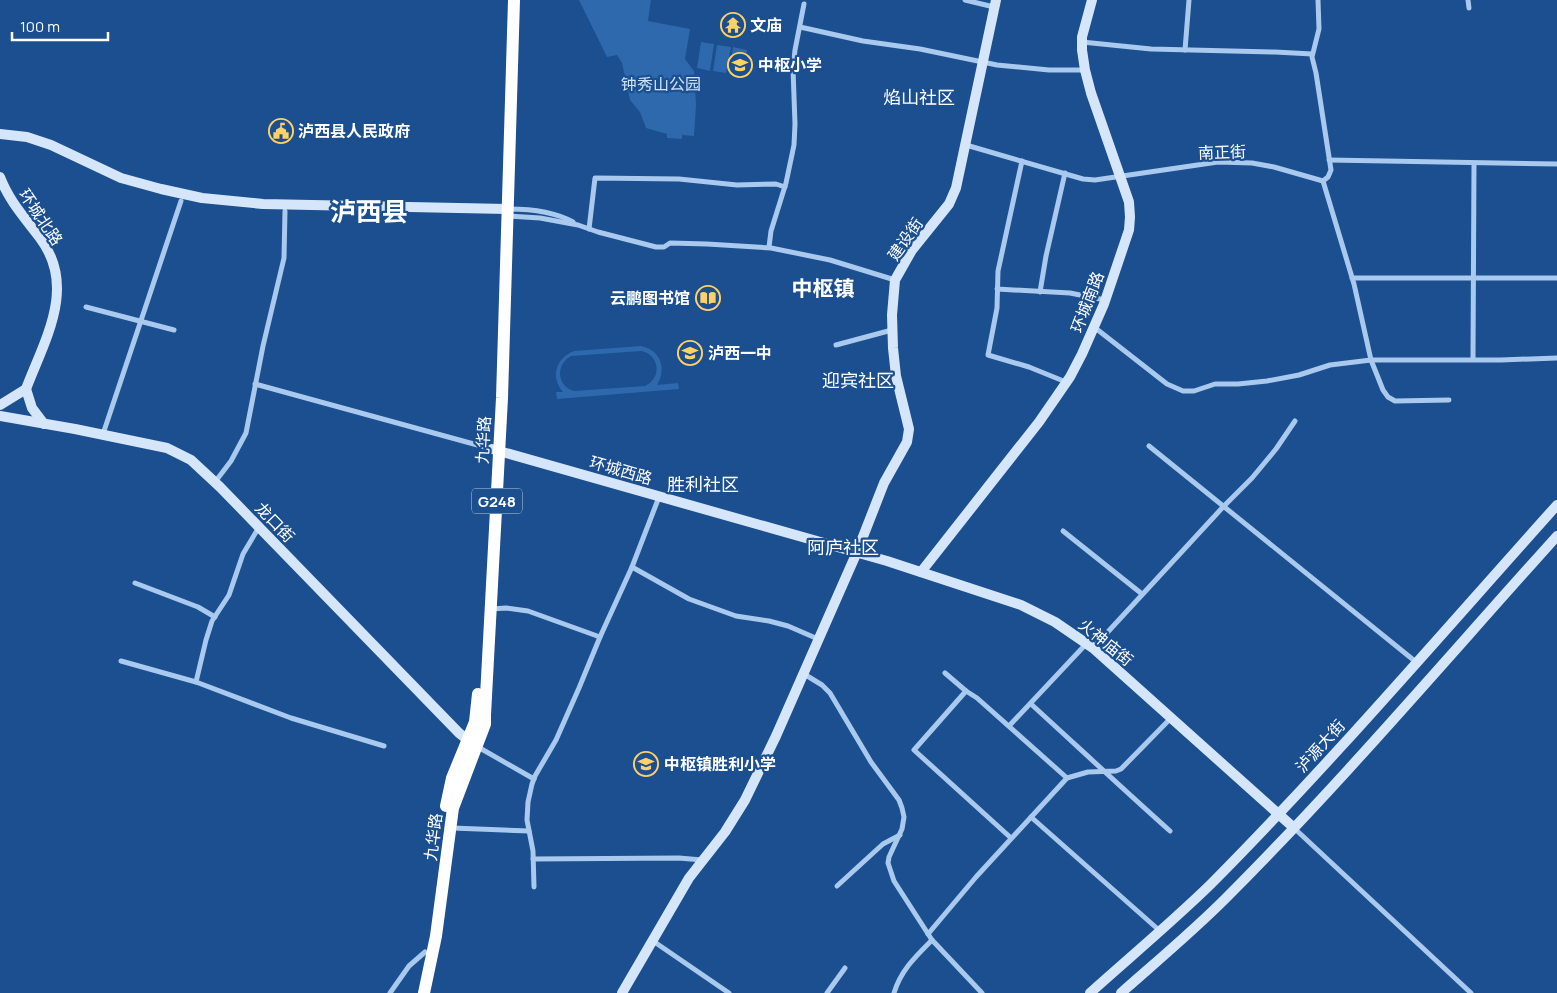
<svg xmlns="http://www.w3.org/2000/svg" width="1557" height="993" viewBox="0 0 1557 993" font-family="Manrope,'Noto Sans SC',sans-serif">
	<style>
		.green { fill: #2e69ad; fill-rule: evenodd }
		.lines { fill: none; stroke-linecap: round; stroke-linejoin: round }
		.street { stroke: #a9c9ee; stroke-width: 5 }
		.secondary { stroke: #d6e6fa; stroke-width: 10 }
		.highway { stroke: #fff; stroke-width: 12 }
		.labels { text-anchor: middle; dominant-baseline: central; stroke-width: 4.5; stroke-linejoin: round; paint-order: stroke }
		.shield { fill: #1b4f8f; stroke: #bbcadd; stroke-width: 1 }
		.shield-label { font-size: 15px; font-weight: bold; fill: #fff }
		.poi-label { font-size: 16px; font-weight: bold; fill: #fff; stroke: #1b4f8f; text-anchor: start }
		.park-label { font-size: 16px; fill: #cfe3fa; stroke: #1b4f8f }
		.street-label { font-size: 16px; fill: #fff; stroke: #1b4f8f }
		.neighbourhood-label { font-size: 18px; fill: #fff; stroke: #1b4f8f }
		.district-label { font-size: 21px; font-weight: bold; fill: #fff; stroke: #1b4f8f }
		.town-label { font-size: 26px; font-weight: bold; fill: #fff; stroke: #1b4f8f }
	</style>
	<rect width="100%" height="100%" fill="#1b4f8f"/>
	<g class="green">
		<polygon points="579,0 651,0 648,21 690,29 685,59 694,71 696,105 694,136 682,135 682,139 667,138 667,134 646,128 640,112 630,100 622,63 617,55 607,57"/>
		<polygon points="701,42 714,44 710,71 697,68"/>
		<polygon points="717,45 731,47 726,73 713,71"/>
		<polygon points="733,47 747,50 743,76 729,74"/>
		<path d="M641 346C661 350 667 369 657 385L678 383 679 389 557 399 556 392H563C550 377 556 358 574 351ZM642 351C660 356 662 378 645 386L574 391C557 386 555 365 571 356Z"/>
	</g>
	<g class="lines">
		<g class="street">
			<polyline points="965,0 994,7"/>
			<polyline points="1318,0 1319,29 1312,57 1316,73 1331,170 1328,177 1323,181"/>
			<polyline points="1468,0 1469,8"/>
			<polyline points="800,27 863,41 920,49 997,65 1049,70 1085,70"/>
			<polyline points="1082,42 1151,49 1275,52 1312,54"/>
			<polyline points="1185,50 1189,0"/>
			<polyline points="966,145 1083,179 1095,180 1218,162 1252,163 1274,167 1323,181"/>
			<polyline points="1329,160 1557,164"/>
			<polyline points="1022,161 998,271 997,308 988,355 1029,367 1066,382"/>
			<polyline points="1323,181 1354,284 1371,360 1383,390 1388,397 1395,401 1449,400"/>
			<path d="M509 209C531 209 553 211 573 222"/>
			<polyline points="508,216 540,218 578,225 598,232 656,247 664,247 670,243 707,244 771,248 830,260 895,280"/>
			<polyline points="589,229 595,178 679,179 737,185 776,184 785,187"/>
			<polyline points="769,247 771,231 786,183 794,145 795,124 793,69 795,50 804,4"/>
			<polyline points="1352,278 1557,278"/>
			<polyline points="997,289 1070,293 1105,300"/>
			<polyline points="1040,292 1046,256 1065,173"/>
			<polyline points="86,307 174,330"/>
			<polyline points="1094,327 1167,384 1183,391 1194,391 1215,384 1238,384 1267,381 1299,375 1330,365 1371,360 1501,360 1557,358"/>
			<polyline points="836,345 892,330"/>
			<polyline points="1473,359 1474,164"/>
			<polyline points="255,384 492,449"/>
			<polyline points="103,434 181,201"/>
			<polyline points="1149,446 1416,662"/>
			<polyline points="215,482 231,461 246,433 263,346 284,258 285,211"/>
			<polyline points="1063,531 1142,594"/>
			<polyline points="632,567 689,599 736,616 769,621 788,626 818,639"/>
			<polyline points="135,583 198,607 215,617"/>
			<polyline points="491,609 506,608 528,611 600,637"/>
			<polyline points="1093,648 1223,507 1252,478 1276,449 1295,421"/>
			<polyline points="121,661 196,682 291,718 384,746"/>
			<polyline points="945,673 966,691 977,698 1067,778"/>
			<polyline points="804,674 822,685 830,693 871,762 899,800 902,808 904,817 902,829 889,857 888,863 894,881 932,940 982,993"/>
			<polyline points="196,682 206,640 212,621 229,595 243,554 259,527"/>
			<polyline points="966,691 914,750 1011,838"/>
			<path d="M1031 704C1077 746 1123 789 1170 831"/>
			<polyline points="1009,726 1087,643"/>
			<polyline points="478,747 534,779"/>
			<polyline points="1031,817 1160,931"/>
			<polyline points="452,828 529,831"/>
			<polyline points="1294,828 1471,993"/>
			<polyline points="533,859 679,858 702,860"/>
			<polyline points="837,886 883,844 900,835"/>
			<polyline points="534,887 533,851 527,820 528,802 532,784 535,776 556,740 579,688 600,637 632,567 659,497"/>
			<polyline points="928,934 976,877 1067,778 1088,772 1116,771 1121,769 1171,718"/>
			<polyline points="653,941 729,993"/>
			<polyline points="390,993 409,966 425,952"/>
			<polyline points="827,993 845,968"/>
			<path d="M894 993C901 970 916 956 932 940"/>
		</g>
		<g class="secondary">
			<polyline points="0,134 27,137 51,145 121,178 161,189 202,198 263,204 507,209"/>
			<path d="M0 177C9 201 25 218 40 238 77 287 45 339 26 389"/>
			<polyline points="26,389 32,408 44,424"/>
			<polyline points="0,405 26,389"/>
			<polyline points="0,416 75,429 167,448 191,460 220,487 459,733 473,744"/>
			<polyline points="492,449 887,561 1021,605 1055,622 1093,648 1293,827"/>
			<polyline points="921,572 1039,422 1070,377 1082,354 1104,304 1129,230 1130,217 1129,202 1091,93 1085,70 1082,50 1082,37 1092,0"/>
			<polyline points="622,993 689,878 725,832 745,800 776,736 857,552 884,483 907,442 909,429 896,376 893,348 892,315 895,280 912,250 949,204 956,188 996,0"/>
			<path d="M1090 993C1130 957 1172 922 1211 884 1331 763 1443 632 1557 505"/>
			<path d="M1121 993C1156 962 1192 932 1225 899 1341 783 1447 658 1557 536"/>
		</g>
		<g class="highway">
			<polyline points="446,806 452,778 475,722 478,694"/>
			<polyline points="424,993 436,936 453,808 485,724 485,715 502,398 514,0"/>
		</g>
	</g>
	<defs>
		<symbol id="temple-ring" viewBox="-11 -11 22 22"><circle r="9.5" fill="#1b4f8f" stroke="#ffd166" stroke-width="1.5"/><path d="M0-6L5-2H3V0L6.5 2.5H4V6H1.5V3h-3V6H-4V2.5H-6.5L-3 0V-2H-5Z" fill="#ffd166"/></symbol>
		<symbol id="school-ring" viewBox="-11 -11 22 22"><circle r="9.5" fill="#1b4f8f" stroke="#ffd166" stroke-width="1.5"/><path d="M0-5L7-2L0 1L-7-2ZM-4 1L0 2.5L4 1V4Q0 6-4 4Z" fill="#ffd166"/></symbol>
		<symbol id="civic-ring" viewBox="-11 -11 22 22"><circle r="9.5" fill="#1b4f8f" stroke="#ffd166" stroke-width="1.5"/><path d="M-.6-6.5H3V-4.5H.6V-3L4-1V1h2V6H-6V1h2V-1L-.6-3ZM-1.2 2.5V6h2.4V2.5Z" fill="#ffd166"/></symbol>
		<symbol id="library-ring" viewBox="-11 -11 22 22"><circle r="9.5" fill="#1b4f8f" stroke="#ffd166" stroke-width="1.5"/><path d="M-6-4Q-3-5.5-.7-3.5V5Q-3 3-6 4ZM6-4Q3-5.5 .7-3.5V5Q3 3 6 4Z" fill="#ffd166"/></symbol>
	</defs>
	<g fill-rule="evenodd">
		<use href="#temple-ring" x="719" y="11" width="28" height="28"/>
		<use href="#school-ring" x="726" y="51" width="28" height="28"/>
		<use href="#civic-ring" x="267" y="117" width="28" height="28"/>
		<use href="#library-ring" x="694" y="284" width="28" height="28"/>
		<use href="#school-ring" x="676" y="339" width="28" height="28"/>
		<use href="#school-ring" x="632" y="750" width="28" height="28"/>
	</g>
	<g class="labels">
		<rect class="shield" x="472" y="488.5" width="50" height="25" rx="4"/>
		<g class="shield-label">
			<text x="497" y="501">G248</text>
		</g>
		<g class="poi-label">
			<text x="750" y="25">文庙</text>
			<text x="758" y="65">中枢小学</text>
			<text x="298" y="131">泸西县人民政府</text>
			<text x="690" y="298" text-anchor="end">云鹏图书馆</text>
			<text x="708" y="353">泸西一中</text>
			<text x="664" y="764">中枢镇胜利小学</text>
		</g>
		<g class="park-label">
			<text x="661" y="84">钟秀山公园</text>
		</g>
		<g class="street-label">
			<text transform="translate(1222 152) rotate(-2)">南正街</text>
			<text transform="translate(41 217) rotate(56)">环城北路</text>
			<text transform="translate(905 239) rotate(-55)">建设街</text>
			<text transform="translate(1087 302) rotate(-69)">环城南路</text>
			<text transform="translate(483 440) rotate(-87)">九华路</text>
			<text transform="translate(621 470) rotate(16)">环城西路</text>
			<text transform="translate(275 522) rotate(46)">龙口街</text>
			<text transform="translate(1106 642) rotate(39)">火神庙街</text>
			<text transform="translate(1320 746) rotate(-48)">泸源大街</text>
			<text transform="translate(433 837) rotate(-83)">九华路</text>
		</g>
		<g class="neighbourhood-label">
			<text x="919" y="97">焰山社区</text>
			<text x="858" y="380">迎宾社区</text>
			<text x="703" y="484">胜利社区</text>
			<text x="843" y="547">阿庐社区</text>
		</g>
		<g class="district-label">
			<text x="823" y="288">中枢镇</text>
		</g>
		<g class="town-label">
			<text x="369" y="211">泸西县</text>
		</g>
	</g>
	<path d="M12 32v8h96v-8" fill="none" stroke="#ffffff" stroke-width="2.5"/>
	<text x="20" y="32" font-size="15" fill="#ffffff" stroke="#1b4f8f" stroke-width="4" paint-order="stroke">100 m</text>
</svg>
